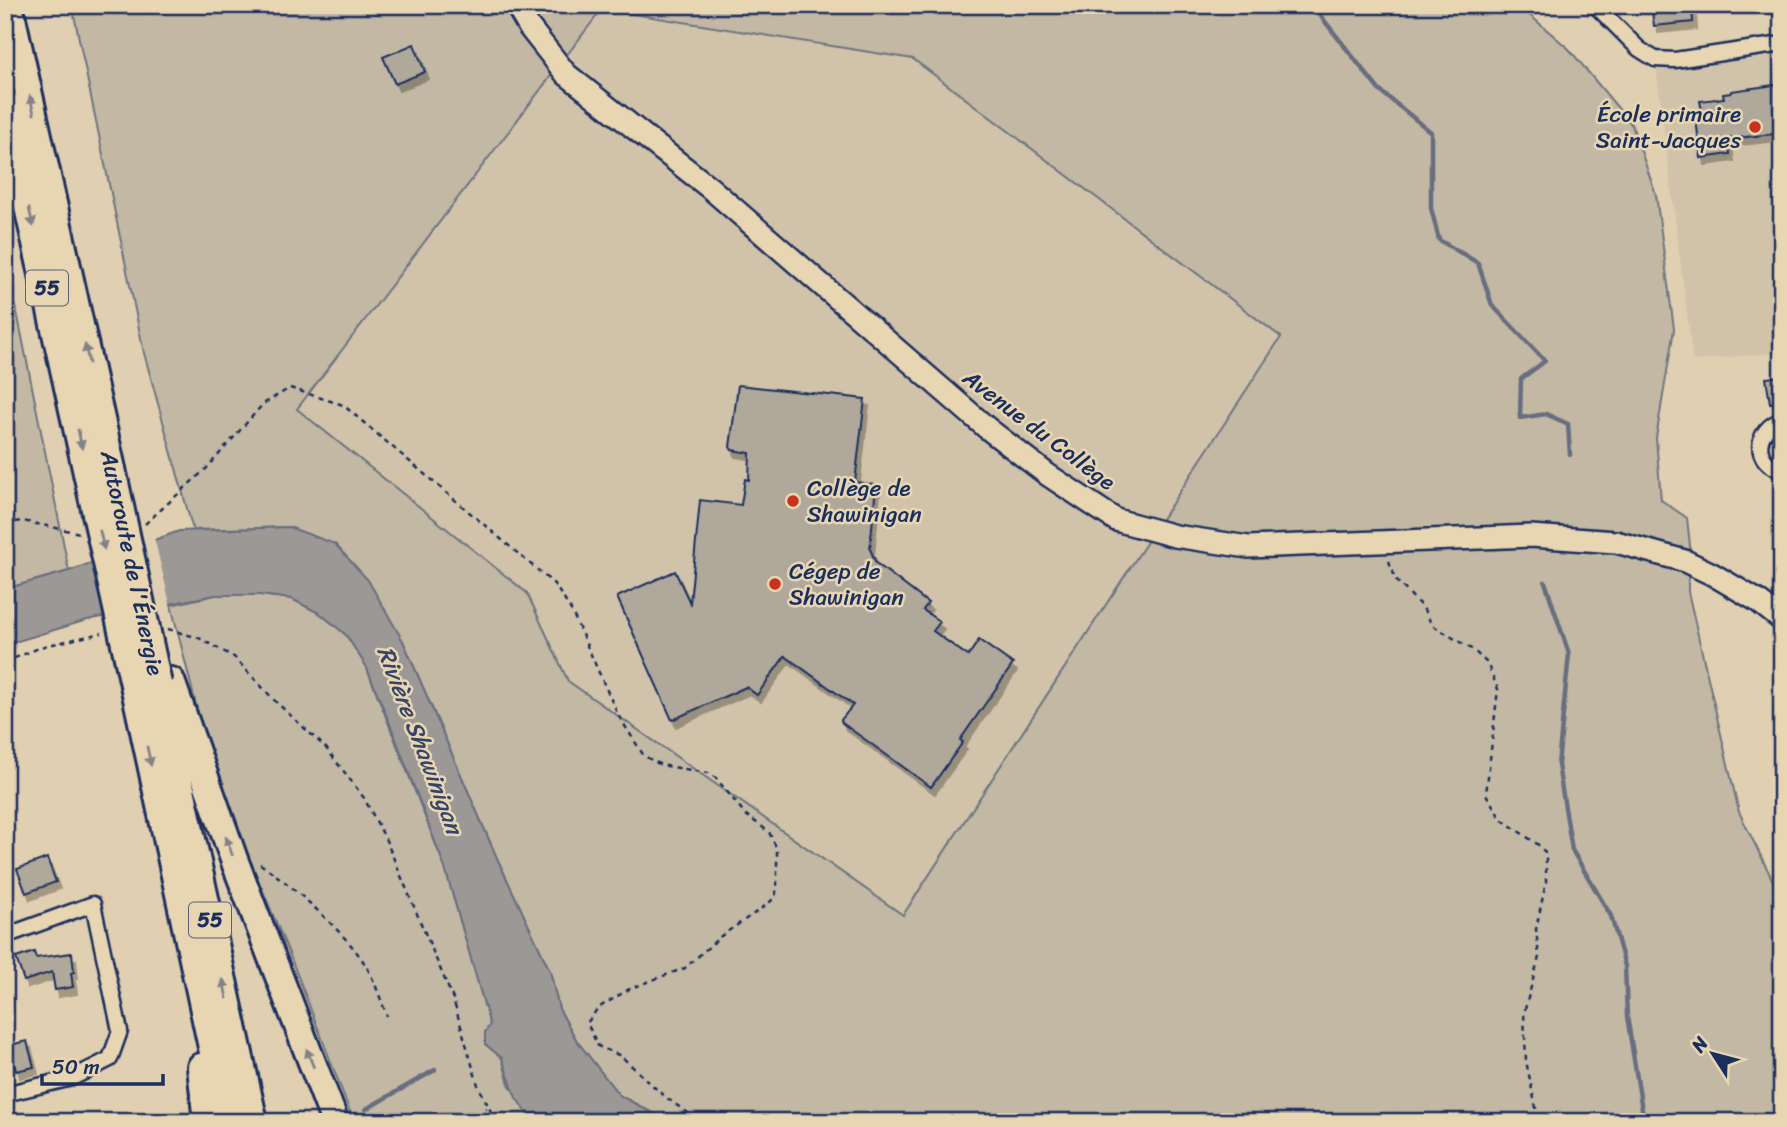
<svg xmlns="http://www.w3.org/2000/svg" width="1787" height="1127" viewBox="0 0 1787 1127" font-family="Sriracha,sans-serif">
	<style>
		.built { fill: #d1c3aa }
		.green { fill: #c2b8a4; stroke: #6e7481; stroke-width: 2; fill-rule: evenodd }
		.water { fill: #9c9895; stroke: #686e7f; stroke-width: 2 }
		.pier { fill: #e0cfb0 }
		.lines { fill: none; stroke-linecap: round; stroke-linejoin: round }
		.stream { stroke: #686e7f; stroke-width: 4.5 }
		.building { fill: #afa89b; stroke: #1b2f5e; stroke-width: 2; filter: url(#shadow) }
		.street-casing { stroke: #1b2f5e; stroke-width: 19 }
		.secondary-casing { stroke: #1b2f5e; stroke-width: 26 }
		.highway-casing { stroke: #1b2f5e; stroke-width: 32 }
		.path { stroke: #1b2f5e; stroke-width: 2.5; stroke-dasharray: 5 5; stroke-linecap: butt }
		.street { stroke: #e8d6b3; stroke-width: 14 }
		.secondary { stroke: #e8d6b3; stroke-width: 21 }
		.highway { stroke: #e8d6b3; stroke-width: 26 }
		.highway-bridge-casing { stroke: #1b2f5e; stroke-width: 32; stroke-linecap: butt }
		.highway-bridge { stroke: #e8d6b3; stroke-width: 26 }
		.oneway { fill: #828288 }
		.poi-dot { fill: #c8321e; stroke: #e8d6b3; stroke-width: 2.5 }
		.labels { text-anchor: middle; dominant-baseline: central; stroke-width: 5; stroke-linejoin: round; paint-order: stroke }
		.shield { fill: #e8d6b3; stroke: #586178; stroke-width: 2 }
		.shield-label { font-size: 21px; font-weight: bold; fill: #1b2f5e }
		.poi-label { font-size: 23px; fill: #1b2f5e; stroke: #e8d6b3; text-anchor: start }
		.street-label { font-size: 23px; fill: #1b2f5e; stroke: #e8d6b3 }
		.water-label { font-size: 24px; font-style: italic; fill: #354469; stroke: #e8d6b3 }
	</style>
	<defs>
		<filter id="shadow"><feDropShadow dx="4" dy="7" stdDeviation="0" flood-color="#0004"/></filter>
	</defs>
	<rect width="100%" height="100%" fill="#e0cfb0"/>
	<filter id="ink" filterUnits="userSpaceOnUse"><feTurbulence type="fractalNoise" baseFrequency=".0143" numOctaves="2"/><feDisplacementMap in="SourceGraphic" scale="14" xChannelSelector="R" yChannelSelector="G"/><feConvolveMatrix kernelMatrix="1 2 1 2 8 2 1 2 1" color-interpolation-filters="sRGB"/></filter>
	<g filter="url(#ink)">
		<g class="built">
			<polygon points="601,8 913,59 1281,337 903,915 567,681 527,593 297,410"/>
			<polygon points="1782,43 1782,352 1693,361 1655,59"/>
		</g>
		<g class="green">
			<path d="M72 5H1518L1569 49 1632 125 1656 195 1674 329 1656 438 1661 500 1687 518 1692 564 1688 577V592L1739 812 1782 899V1122H669L619 1095 577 1041 559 1009 550 971 496 856 403 641 289 527 193 530 144 353ZM602 9 913 59 1281 337 903 915 568 681 527 593 297 409Z"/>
			<polygon points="5,294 16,307 69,571 5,589"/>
			<polygon points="215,595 260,595 292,599 321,614 346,635 366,666 445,868 490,1025 485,1044 502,1058 509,1084 534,1122 354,1122 289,953 221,791 208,753 171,605"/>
		</g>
		<polygon class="water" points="289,527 335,544 368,580 403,641 496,856 550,971 559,1009 577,1041 619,1095 669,1122 534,1122 516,1098 502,1058 485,1044 485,1032 490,1025 445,868 392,729 366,666 346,635 321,614 292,599 260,595 215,595 87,620 5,645 5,589 69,571 179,531"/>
		<polygon class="pier" points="154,537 171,608 104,621 90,560"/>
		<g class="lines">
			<g class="stream">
				<polyline points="1312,5 1379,90 1431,132 1431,208 1439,240 1478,263 1492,305 1545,361 1521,379 1520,418 1546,414 1568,424 1570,455"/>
				<polyline points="1545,582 1569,654 1558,765 1572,850 1611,916 1625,966 1627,1016 1644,1122"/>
				<polyline points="366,1109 435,1070"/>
			</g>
		</g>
		<g class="building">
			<polygon points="1651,5 1692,5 1693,22 1654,26"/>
			<polygon points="414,44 425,72 395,84 383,57"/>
			<polygon points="1782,84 1782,133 1728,139 1730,154 1701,158 1695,112 1702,111 1700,101 1724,98 1723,94 1731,93 1731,91"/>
			<polygon points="1782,376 1782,401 1770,403 1766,378"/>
			<polygon points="738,385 865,399 855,482 876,485 870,549 876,563 928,603 923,610 940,622 933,631 968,656 979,640 1013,664 960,740 963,742 931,787 842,723 841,720 853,705 785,656 757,695 746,687 672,720 617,597 675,571 690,603 700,500 741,505 745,479 749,480 750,453 732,450 730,447"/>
			<polygon points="47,858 56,882 26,893 17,869"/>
			<polygon points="34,952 36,958 72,953 74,972 71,973 73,987 55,990 52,972 24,981 16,958"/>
			<polygon points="27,1041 34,1067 16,1071 10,1045"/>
		</g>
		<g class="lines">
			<defs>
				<g id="street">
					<polyline points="1595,5 1639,49 1655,59 1675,60 1782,44"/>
					<path d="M1782 420C1754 429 1752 463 1782 470"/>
					<polyline points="5,936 93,904 120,1031 110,1059 72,1078 5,1094"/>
				</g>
				<polyline id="secondary" points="516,5 529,27 566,74 710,188 987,428 1048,475 1116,520 1175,536 1248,547 1531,536 1616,542 1685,561 1712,574 1758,601 1782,620"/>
				<g id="highway">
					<polyline points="9,5 112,469"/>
					<polyline points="5,103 87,473"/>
					<polyline points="171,681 235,862 335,1122"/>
					<polyline points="135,689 228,1122"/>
					<polyline points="159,689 254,1122"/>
					<polyline points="201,1067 207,1122"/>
				</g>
			</defs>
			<use href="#street" class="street-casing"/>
			<use href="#secondary" class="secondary-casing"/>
			<use href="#highway" class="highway-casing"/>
			<g class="path">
				<polyline points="5,523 23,521 80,533"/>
				<polyline points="145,524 207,468 263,404 290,388 343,405 554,584 571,610 618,715 644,756 661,765 708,773 716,778 746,815 769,832 777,849 777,888 775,897 768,904 721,936 685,968 631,988 598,1008 587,1023 598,1046 621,1056 665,1097 701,1122"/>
				<polyline points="1389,561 1396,580 1423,608 1432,625 1473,650 1487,663 1498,689 1486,794 1501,819 1540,846 1546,854 1546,882 1536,929 1539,957 1524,1013 1526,1061 1539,1122"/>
				<polyline points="168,629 199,638 234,657 276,702 326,748 364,798 385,838 453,999 478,1085 496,1122"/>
				<polyline points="5,662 44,646 102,633"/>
				<path d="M260 864C287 880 346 934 363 961 374 978 380 998 387 1016"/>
				<polyline points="471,1122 487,1108"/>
				<polyline points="1130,1122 1155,1115 1234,1122"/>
			</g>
			<use href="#street" class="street"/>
			<use href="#secondary" class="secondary"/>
			<use href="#highway" class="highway"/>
			<defs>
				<g id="highway-bridge">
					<polyline points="112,469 158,684"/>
					<polyline points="87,473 135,689"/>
				</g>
			</defs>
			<use href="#highway-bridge" class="highway-bridge-casing"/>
			<use href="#highway-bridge" class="highway-bridge"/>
		</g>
		<defs><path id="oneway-solid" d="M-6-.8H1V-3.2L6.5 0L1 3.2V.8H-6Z" transform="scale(1.75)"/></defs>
		<g class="oneway">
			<use href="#oneway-solid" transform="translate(32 105) rotate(-103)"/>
			<use href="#oneway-solid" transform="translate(31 217) rotate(77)"/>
			<use href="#oneway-solid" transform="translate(87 354) rotate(-102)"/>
			<use href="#oneway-solid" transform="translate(80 439) rotate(78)"/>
			<use href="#oneway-solid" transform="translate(102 540) rotate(77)"/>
			<use href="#oneway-solid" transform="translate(149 756) rotate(78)"/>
			<use href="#oneway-solid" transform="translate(229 846) rotate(-110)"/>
			<use href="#oneway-solid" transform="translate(225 989) rotate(-102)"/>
			<use href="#oneway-solid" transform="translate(310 1058) rotate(-111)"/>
		</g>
	</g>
	<g class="poi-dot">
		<circle cx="1755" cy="127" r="7"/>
		<circle cx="793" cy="501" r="7"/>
		<circle cx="775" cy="584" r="7"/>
	</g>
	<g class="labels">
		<g class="shield">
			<rect x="26" y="270.5" width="42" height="35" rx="5"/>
			<rect x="189" y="902.5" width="42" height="35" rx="5"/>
		</g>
		<g class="shield-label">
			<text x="47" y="288">55</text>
			<text x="210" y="920">55</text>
		</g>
		<g class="poi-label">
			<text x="1741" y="114" text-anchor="end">École primaire<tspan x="1741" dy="26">Saint-Jacques</tspan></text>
			<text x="807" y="488">Collège de<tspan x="807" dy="26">Shawinigan</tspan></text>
			<text x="789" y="571">Cégep de<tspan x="789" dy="26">Shawinigan</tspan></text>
		</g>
		<g class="street-label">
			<text transform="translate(1039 430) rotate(37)">Avenue du Collège</text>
			<text transform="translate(132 563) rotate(78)">Autoroute de l'Énergie</text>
		</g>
		<g class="water-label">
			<text transform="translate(420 740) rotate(69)">Rivière Shawinigan</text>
		</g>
	</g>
	<rect width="1787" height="1127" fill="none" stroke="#e8d6b3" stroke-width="28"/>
	<rect x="14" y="14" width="1759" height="1099" fill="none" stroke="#1b2f5e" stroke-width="2.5" filter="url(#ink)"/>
	<g transform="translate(1713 1054) rotate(306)" stroke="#e8d6b3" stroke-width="5" paint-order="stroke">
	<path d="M0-5L12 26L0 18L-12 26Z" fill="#1b2f5e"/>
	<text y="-10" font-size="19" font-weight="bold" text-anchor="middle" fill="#1b2f5e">N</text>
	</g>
	<path d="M42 1074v10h121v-10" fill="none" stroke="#1b2f5e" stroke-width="3.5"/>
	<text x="52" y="1074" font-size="21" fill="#1b2f5e" stroke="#e8d6b3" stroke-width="5" paint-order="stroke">50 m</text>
</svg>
